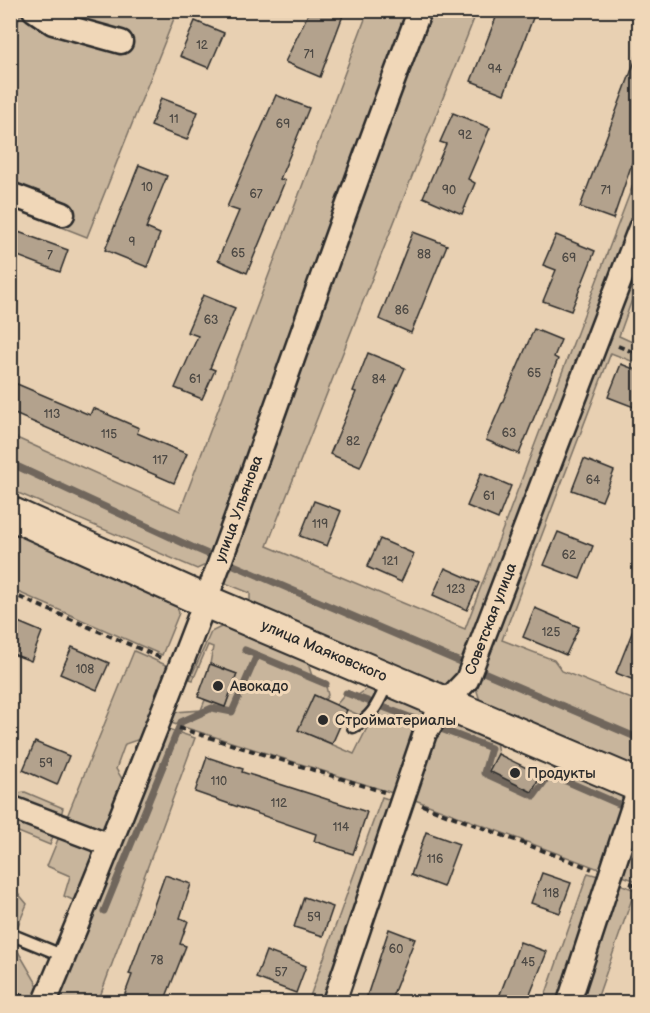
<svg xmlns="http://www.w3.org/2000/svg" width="650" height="1013" viewBox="0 0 650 1013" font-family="'Balsamiq Sans',sans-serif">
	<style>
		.green { fill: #c8b59c; stroke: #7a7064; stroke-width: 1.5 }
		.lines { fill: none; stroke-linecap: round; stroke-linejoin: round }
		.stream { stroke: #6f665c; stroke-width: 7 }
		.building { fill: #b3a28d; stroke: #2b2b2b; stroke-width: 1.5 }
		.service-casing { stroke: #2b2b2b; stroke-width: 15 }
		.minor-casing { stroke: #2b2b2b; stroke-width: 27 }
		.secondary-casing { stroke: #2b2b2b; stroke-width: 36 }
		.path { stroke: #2b2b2b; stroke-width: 4; stroke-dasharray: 6 4.5; stroke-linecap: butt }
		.service { stroke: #f0d7b8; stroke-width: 10 }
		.minor { stroke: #f0d7b8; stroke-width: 22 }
		.secondary { stroke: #f0d7b8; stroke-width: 32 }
		.poi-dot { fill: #2b2b2b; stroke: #f0d7b8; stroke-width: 2 }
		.labels { text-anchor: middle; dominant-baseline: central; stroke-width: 6; stroke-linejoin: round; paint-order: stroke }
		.number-label { font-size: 12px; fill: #4d4944 }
		.street-label { font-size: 15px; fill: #2b2b2b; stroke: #f0d7b8 }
		.poi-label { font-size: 15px; fill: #2b2b2b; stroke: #f0d7b8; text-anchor: start }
	</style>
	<rect width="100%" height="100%" fill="#e8d0b2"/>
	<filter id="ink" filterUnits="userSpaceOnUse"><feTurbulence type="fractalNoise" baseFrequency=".0167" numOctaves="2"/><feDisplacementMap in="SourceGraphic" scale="12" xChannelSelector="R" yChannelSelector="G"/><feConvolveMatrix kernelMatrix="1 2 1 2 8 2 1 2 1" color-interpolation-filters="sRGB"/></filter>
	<g filter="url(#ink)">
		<g class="green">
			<polygon points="14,11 177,11 87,237 11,207 10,41 21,13"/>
			<polygon points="368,11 408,11 333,210 208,564 197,569 11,490 10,435 180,511"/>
			<polygon points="433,11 477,11 267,546 465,629 639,169 639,202 592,333 458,676 439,689 250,606 250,593 225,583 223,574 300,376 351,225"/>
			<polygon points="639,248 639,280 619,336 639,345 639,364 611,353 502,640 554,660 562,671 639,702 639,758 629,767 481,704 476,688 478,665"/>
			<polygon points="11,522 176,603 179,613 162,655 11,589"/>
			<polygon points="227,624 305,654 312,676 325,682 328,695 325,700 314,695 299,730 354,754 367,728 365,724 381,710 392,693 432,707 399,795 171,723 175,712 201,710 205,700 225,707 237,674 210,664 213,647 208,645 193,680 190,679 211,632"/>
			<polygon points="134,651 168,666 140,739 125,744 116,769 124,782 104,837 64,824"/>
			<path d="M376 683C379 698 371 707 361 716L336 705 348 691 358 695Z"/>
			<polygon points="447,714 495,734 498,754 490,772 532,792 541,775 563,765 628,792 607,872 407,797"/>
			<polygon points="168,729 195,738 98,1002 55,1002"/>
			<polygon points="25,792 63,808 59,822 11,803 10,794"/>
			<polygon points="382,797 397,802 327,1002 308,1002"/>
			<polygon points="639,807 639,882 617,874"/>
			<polygon points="11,809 56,828 50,845 11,829"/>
			<polygon points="61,832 99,848 77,902 64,896 70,876 47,866"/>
			<polygon points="588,873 605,878 563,1002 543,1002"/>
			<polygon points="615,882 635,890 596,1002 574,1002"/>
			<polygon points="17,892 27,904 17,928 11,925 11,908"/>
			<polygon points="16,948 40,989 35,1002 11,991 11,965"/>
		</g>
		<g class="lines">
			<g class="stream">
				<polyline points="10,463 194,548 640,739"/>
				<polyline points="245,650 326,684"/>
				<polyline points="346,693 373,703"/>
				<polyline points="383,707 491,748 484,773 534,796 550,774 628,808"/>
				<polyline points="104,911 181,722 212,708 232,712 257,655"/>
			</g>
		</g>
		<g class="building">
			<polygon points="310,10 345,10 320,77 285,62"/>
			<polygon points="499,10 536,10 504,94 471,81"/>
			<polygon points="195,21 224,33 209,68 180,56"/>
			<polygon points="638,53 639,143 613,219 580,207"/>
			<polygon points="276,95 309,108 280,179 285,181 247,273 218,260 239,211 227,207"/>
			<polygon points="161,98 198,112 187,140 151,126"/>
			<polygon points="453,113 490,128 468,179 475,183 462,214 423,197 446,144 440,142"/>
			<polygon points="139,165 167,176 146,228 160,234 147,267 105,250"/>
			<polygon points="10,229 68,250 60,272 10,253"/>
			<polygon points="413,232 447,245 411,333 379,319"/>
			<polygon points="556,235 595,251 571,311 543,301 556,270 543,265"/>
			<polygon points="203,295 235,308 210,368 215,370 202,399 175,388 198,336 187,332"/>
			<polygon points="534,329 561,340 554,357 558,359 519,454 486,440"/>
			<polygon points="368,353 405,368 360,467 330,454 356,392 353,391"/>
			<polygon points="621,364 639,371 639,409 608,397"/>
			<polygon points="10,381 90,415 93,408 139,428 137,433 187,454 174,483 10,412"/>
			<polygon points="584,459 614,471 602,501 572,490"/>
			<polygon points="481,473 511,486 498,519 467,506"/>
			<polygon points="314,501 341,511 327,546 300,536"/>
			<polygon points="558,532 593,546 580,579 544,565"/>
			<polygon points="380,539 414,554 401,582 367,567"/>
			<polygon points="445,568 479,583 467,610 433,595"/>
			<polygon points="535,608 579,627 566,655 523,637"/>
			<polygon points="639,615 639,682 616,673"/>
			<polygon points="18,622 42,632 31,661 10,653 10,640"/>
			<polygon points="72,647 109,663 97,690 60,674"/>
			<polygon points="210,664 237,674 225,707 198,697"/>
			<polygon points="314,695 347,710 332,744 298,730"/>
			<polygon points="35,742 69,756 57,785 23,770"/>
			<polygon points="498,754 541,775 532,792 489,771"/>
			<polygon points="207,757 243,769 242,772 367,812 353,854 314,841 316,834 195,792"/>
			<polygon points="426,832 459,844 443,887 411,875"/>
			<polygon points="542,873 571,883 560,913 531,903"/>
			<polygon points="165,875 191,884 180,918 188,921 180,944 186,946 164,1002 122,1002 132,975 129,974"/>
			<polygon points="304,897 333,907 323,936 294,927"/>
			<polygon points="389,929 415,939 390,1002 365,1002"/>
			<polygon points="520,942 547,952 527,1002 497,1002"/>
			<polygon points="266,951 306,966 296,993 256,978"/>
		</g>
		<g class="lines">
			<defs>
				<g id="service">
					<path d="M353 727C374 717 379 701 388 682"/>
					<polyline points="625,833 640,841"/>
					<polyline points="10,934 64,956"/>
					<polyline points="10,997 24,1002"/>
				</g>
				<g id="minor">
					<polyline points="34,10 53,23 121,42"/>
					<polyline points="10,194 63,214"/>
					<polyline points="10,807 110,845"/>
					<path d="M45 1002C100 870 154 736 205 602 279 405 344 206 420 10"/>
					<polyline points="334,1002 425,733 446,702 467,680 640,228"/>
					<polyline points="569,1002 640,785"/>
				</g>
				<polyline id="secondary" points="10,513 205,601 640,786"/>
			</defs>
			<use href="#service" class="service-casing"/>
			<use href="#minor" class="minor-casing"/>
			<use href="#secondary" class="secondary-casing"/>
			<g class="path">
				<polyline points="618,346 640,355"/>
				<polyline points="10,593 161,658"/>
				<polyline points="179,728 384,792"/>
				<polyline points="422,805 592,869"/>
				<polyline points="630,883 640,886"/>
			</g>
			<use href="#service" class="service"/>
			<use href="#minor" class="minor"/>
			<use href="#secondary" class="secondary"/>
		</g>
	</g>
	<g class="poi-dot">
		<circle cx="218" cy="686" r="6"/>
		<circle cx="323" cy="720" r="6"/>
		<circle cx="515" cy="773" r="6"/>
	</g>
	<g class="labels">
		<g class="number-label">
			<text x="202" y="45">12</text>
			<text x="309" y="54">71</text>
			<text x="495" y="69">94</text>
			<text x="174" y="119">11</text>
			<text x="283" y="124">69</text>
			<text x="465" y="135">92</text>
			<text x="147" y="187">10</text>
			<text x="449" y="190">90</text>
			<text x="606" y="190">71</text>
			<text x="256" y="194">67</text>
			<text x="132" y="242">9</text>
			<text x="238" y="253">65</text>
			<text x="424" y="254">88</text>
			<text x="50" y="255">7</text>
			<text x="569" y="258">69</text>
			<text x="402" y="310">86</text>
			<text x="211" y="320">63</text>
			<text x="534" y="373">65</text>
			<text x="195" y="379">61</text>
			<text x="379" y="379">84</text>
			<text x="52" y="414">113</text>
			<text x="509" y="433">63</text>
			<text x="109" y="434">115</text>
			<text x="353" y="441">82</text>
			<text x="160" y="460">117</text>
			<text x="593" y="480">64</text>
			<text x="489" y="496">61</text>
			<text x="320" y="524">119</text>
			<text x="569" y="555">62</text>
			<text x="390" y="561">121</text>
			<text x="456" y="589">123</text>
			<text x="551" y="632">125</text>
			<text x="85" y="669">108</text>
			<text x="46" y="763">59</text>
			<text x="219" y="781">110</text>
			<text x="279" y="803">112</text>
			<text x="341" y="827">114</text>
			<text x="435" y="859">116</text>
			<text x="551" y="893">118</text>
			<text x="314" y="917">59</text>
			<text x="396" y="949">60</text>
			<text x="157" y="960">78</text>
			<text x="528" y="962">45</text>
			<text x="281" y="972">57</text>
		</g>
		<g class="street-label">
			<text transform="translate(239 509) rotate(-70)">улица Ульянова</text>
			<text transform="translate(491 619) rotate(-69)">Советская улица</text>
			<text transform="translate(324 651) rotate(23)">улица Маяковского</text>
		</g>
		<g class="poi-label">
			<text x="230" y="686">Авокадо</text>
			<text x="335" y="720">Стройматериалы</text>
			<text x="527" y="773">Продукты</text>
		</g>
	</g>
	<rect width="650" height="1013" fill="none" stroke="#f0d7b8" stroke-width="36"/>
	<rect x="18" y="18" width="614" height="977" fill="none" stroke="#2b2b2b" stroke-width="2" filter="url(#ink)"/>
</svg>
